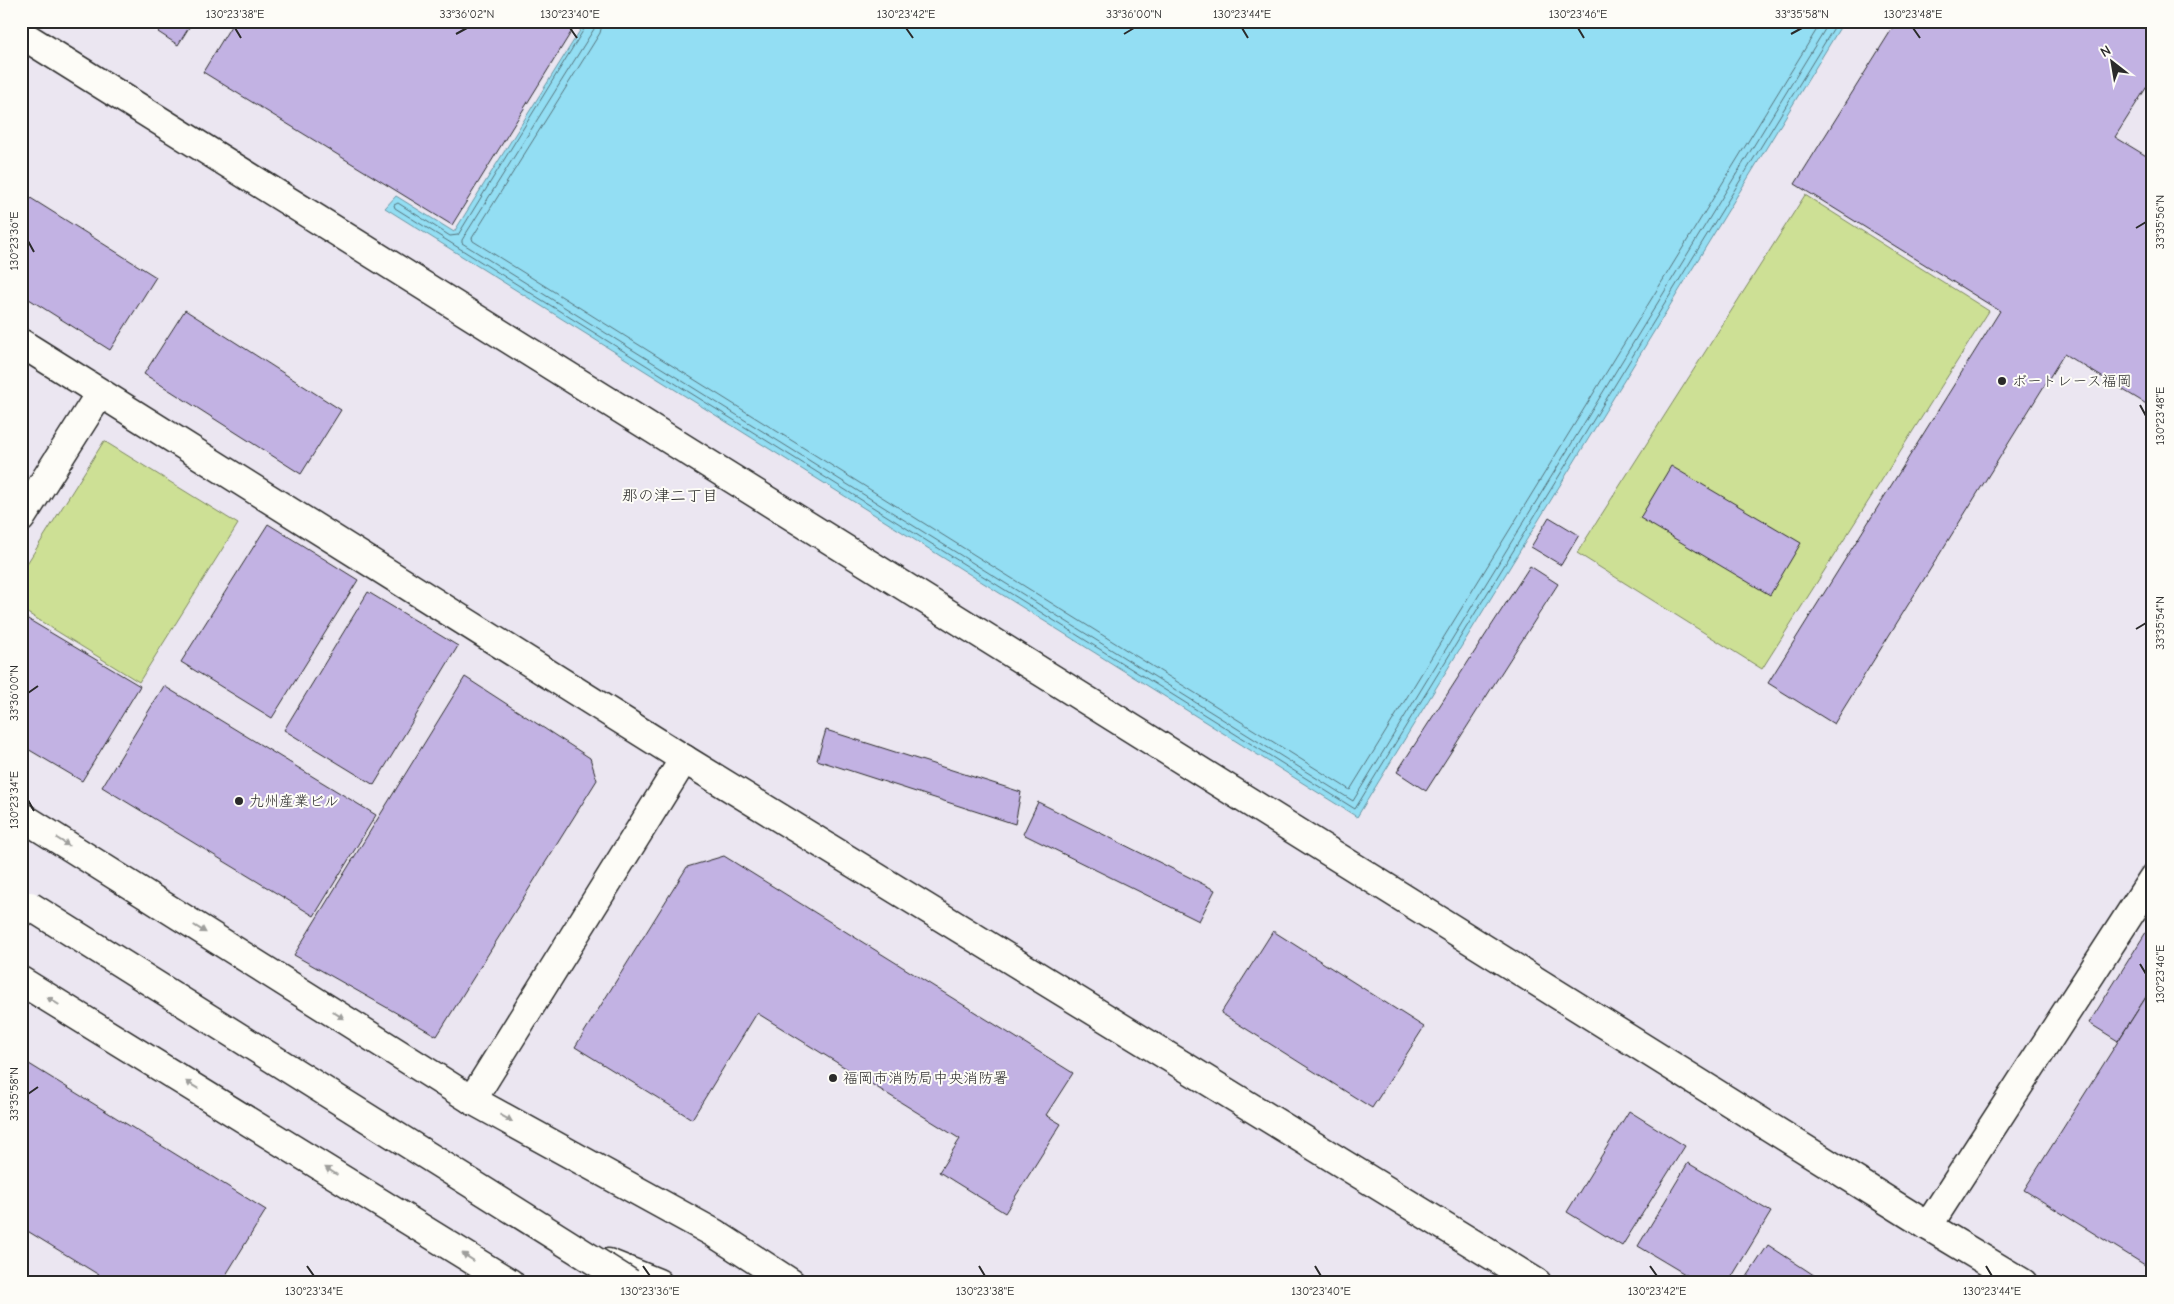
<svg xmlns="http://www.w3.org/2000/svg" width="2174" height="1304" viewBox="0 0 2174 1304" font-family="'Comic Neue','Klee One',sans-serif">
	<style>
		.green { fill: #cde095; stroke: #7c8660 }
		.water { fill: #93def3; stroke: #6996a3 }
		.lines { fill: none; stroke-linecap: round; stroke-linejoin: round }
		.shore { stroke: #55737b; stroke-width: 1 }
		.building { fill: #c2b2e3; stroke: #2b2b2b }
		.street-casing { stroke: #2b2b2b; stroke-width: 31 }
		.secondary-casing { stroke: #2b2b2b; stroke-width: 31 }
		.highway-casing { stroke: #2b2b2b; stroke-width: 31 }
		.street { stroke: #fdfcf7; stroke-width: 28 }
		.secondary { stroke: #fdfcf7; stroke-width: 28 }
		.highway { stroke: #fdfcf7; stroke-width: 28 }
		.highway-bridge-casing { stroke: #2b2b2b; stroke-width: 31; stroke-linecap: butt }
		.highway-bridge { stroke: #fdfcf7; stroke-width: 28 }
		.oneway { fill: #9e9e9b }
		.ticks { fill: none; stroke: #2b2b2b; stroke-width: 2 }
		.poi-dot { fill: #2b2b2b; stroke: #fdfcf7; stroke-width: 2 }
		.labels { text-anchor: middle; dominant-baseline: central; stroke-width: 4; stroke-linejoin: round; paint-order: stroke }
		.poi-label { font-size: 15px; fill: #2b2b2b; stroke: #fdfcf7; text-anchor: start }
		.neighbourhood-label { font-size: 16px; fill: #2b2b2b; stroke: #fdfcf7 }
		.neatline { fill: none; stroke: #2b2b2b; stroke-width: 2 }
		.ticks-label { font-size: 12px; text-anchor: middle; fill: #2b2b2b }
	</style>
	<rect width="100%" height="100%" fill="#ebe6f1"/>
	<filter id="ink" filterUnits="userSpaceOnUse"><feTurbulence type="fractalNoise" baseFrequency=".02" numOctaves="2"/><feDisplacementMap in="SourceGraphic" scale="10" xChannelSelector="R" yChannelSelector="G"/><feConvolveMatrix kernelMatrix="1 2 1 2 8 2 1 2 1" color-interpolation-filters="sRGB"/></filter>
	<g filter="url(#ink)">
		<g class="green">
			<polygon points="1805,195 1989,311 1762,669 1577,553"/>
			<polygon points="104,441 238,524 139,682 21,609 21,573"/>
		</g>
		<polygon class="water" points="586,21 1844,21 1357,817 385,208 396,196 454,232"/>
		<g class="lines">
			<g class="shore">
				<polyline points="589,21 458,235 450,236 398,203 394,205 395,208 1355,809 1838,21"/>
				<polyline points="596,21 594,29 462,240 462,243 1353,801 1830,21"/>
				<polyline points="603,21 600,33 472,238 473,241 1350,790 1822,21"/>
			</g>
		</g>
		<g class="building">
			<polygon points="166,21 193,21 178,45 158,32"/>
			<polygon points="234,21 578,21 452,225 203,72"/>
			<polygon points="1897,21 2153,21 2153,77 2115,137 2153,160 2153,408 2064,354 1834,724 1768,683 2000,311 1795,184"/>
			<polygon points="21,192 156,277 110,350 21,294"/>
			<polygon points="185,310 341,410 301,474 144,374"/>
			<polygon points="1671,466 1801,543 1770,595 1640,518"/>
			<polygon points="1549,517 1579,535 1561,565 1531,547"/>
			<polygon points="268,524 358,580 272,718 181,662"/>
			<polygon points="1530,566 1558,584 1426,791 1397,772"/>
			<polygon points="368,592 458,646 374,785 284,730"/>
			<polygon points="21,615 140,686 82,781 21,745"/>
			<polygon points="465,677 590,758 597,780 437,1036 294,955"/>
			<polygon points="164,686 376,815 314,916 102,787"/>
			<polygon points="826,730 1021,792 1015,824 817,760"/>
			<polygon points="1038,802 1215,890 1199,921 1023,834"/>
			<polygon points="724,856 1073,1073 1046,1115 1061,1124 1005,1213 939,1172 960,1139 757,1013 692,1119 575,1047 687,867"/>
			<polygon points="2153,921 2153,986 2118,1041 2089,1023"/>
			<polygon points="1273,931 1424,1027 1372,1108 1221,1013"/>
			<polygon points="2153,986 2153,1270 2024,1190"/>
			<polygon points="21,1059 266,1210 221,1283 112,1283 21,1227"/>
			<polygon points="1629,1111 1685,1146 1622,1246 1567,1212"/>
			<polygon points="1688,1163 1771,1212 1728,1283 1700,1283 1638,1246"/>
			<polygon points="1768,1245 1826,1283 1743,1283"/>
		</g>
		<g class="lines">
			<defs>
				<g id="street">
					<polyline points="21,518 99,395"/>
					<polyline points="1928,1226 2153,878"/>
				</g>
				<g id="secondary">
					<polyline points="21,34 1928,1226 2023,1283"/>
					<polyline points="21,343 684,759 1537,1283"/>
					<polyline points="21,816 472,1100 714,1233 791,1283"/>
					<polyline points="21,981 510,1283"/>
					<polyline points="472,1100 684,759"/>
				</g>
				<polyline id="highway" points="608,1263 658,1283"/>
			</defs>
			<use href="#street" class="street-casing"/>
			<use href="#secondary" class="secondary-casing"/>
			<use href="#highway" class="highway-casing"/>
			<use href="#street" class="street"/>
			<use href="#secondary" class="secondary"/>
			<use href="#highway" class="highway"/>
			<defs>
				<polyline id="highway-bridge" points="30,906 630,1283"/>
			</defs>
			<use href="#highway-bridge" class="highway-bridge-casing"/>
			<use href="#highway-bridge" class="highway-bridge"/>
		</g>
		<defs><path id="oneway-solid" d="M-6-.8H1V-3.2L6.5 0L1 3.2V.8H-6Z" transform="scale(1.25)"/></defs>
		<g class="oneway">
			<use href="#oneway-solid" transform="translate(63 842) rotate(32)"/>
			<use href="#oneway-solid" transform="translate(200 929) rotate(32)"/>
			<use href="#oneway-solid" transform="translate(53 1001) rotate(-148)"/>
			<use href="#oneway-solid" transform="translate(338 1015) rotate(32)"/>
			<use href="#oneway-solid" transform="translate(192 1085) rotate(-149)"/>
			<use href="#oneway-solid" transform="translate(506 1118) rotate(29)"/>
			<use href="#oneway-solid" transform="translate(331 1171) rotate(-148)"/>
			<use href="#oneway-solid" transform="translate(468 1257) rotate(-147)"/>
		</g>
	</g>
	<path class="ticks" d="M235 28 241 38M570 28 577 38M906 28 913 38M1242 28 1248 38M1578 28 1584 38M1913 28 1920 38M456 34 467 28M1124 34 1134 28M1791 34 1802 28M2136 228 2146 222M28 241 34 252M2140 405 2146 416M2136 629 2146 623M28 693 38 686M28 800 34 811M2140 964 2146 974M28 1094 38 1087M307 1266 314 1276M643 1266 650 1276M979 1266 985 1276M1315 1266 1321 1276M1650 1266 1657 1276M1986 1266 1992 1276"/>
	<g class="poi-dot">
		<circle cx="2002" cy="381" r="5"/>
		<circle cx="239" cy="801" r="5"/>
		<circle cx="833" cy="1078" r="5"/>
	</g>
	<g class="labels">
		<g class="poi-label">
			<text x="2012" y="381">ボートレース福岡</text>
			<text x="249" y="801">九州産業ビル</text>
			<text x="843" y="1078">福岡市消防局中央消防署</text>
		</g>
		<g class="neighbourhood-label">
			<text x="670" y="496">那の津二丁目</text>
		</g>
	</g>
	<rect width="2174" height="1304" fill="none" stroke="#fdfcf7" stroke-width="55"/>
	<g transform="translate(2112 62) rotate(329)" stroke="#fdfcf7" stroke-width="4" paint-order="stroke">
	<path d="M0-4L9 19L0 12L-9 19Z" fill="#2b2b2b"/>
	<text y="-8" font-size="14" font-weight="bold" text-anchor="middle" fill="#2b2b2b">N</text>
	</g>
	<rect x="28" y="28" width="2118" height="1248" class="neatline"/>
	<g class="ticks-label">
		<text x="235" y="18">130°23'38"E</text>
		<text x="467" y="18">33°36'02"N</text>
		<text x="570" y="18">130°23'40"E</text>
		<text x="906" y="18">130°23'42"E</text>
		<text x="1134" y="18">33°36'00"N</text>
		<text x="1242" y="18">130°23'44"E</text>
		<text x="1578" y="18">130°23'46"E</text>
		<text x="1802" y="18">33°35'58"N</text>
		<text x="1913" y="18">130°23'48"E</text>
		<text transform="translate(2160 222) rotate(-90)" y="4">33°35'56"N</text>
		<text transform="translate(14 241) rotate(-90)" y="4">130°23'36"E</text>
		<text transform="translate(2160 416) rotate(-90)" y="4">130°23'48"E</text>
		<text transform="translate(2160 623) rotate(-90)" y="4">33°35'54"N</text>
		<text transform="translate(14 693) rotate(-90)" y="4">33°36'00"N</text>
		<text transform="translate(14 800) rotate(-90)" y="4">130°23'34"E</text>
		<text transform="translate(2160 974) rotate(-90)" y="4">130°23'46"E</text>
		<text transform="translate(14 1094) rotate(-90)" y="4">33°35'58"N</text>
		<text x="314" y="1295">130°23'34"E</text>
		<text x="650" y="1295">130°23'36"E</text>
		<text x="985" y="1295">130°23'38"E</text>
		<text x="1321" y="1295">130°23'40"E</text>
		<text x="1657" y="1295">130°23'42"E</text>
		<text x="1992" y="1295">130°23'44"E</text>
	</g>
</svg>
